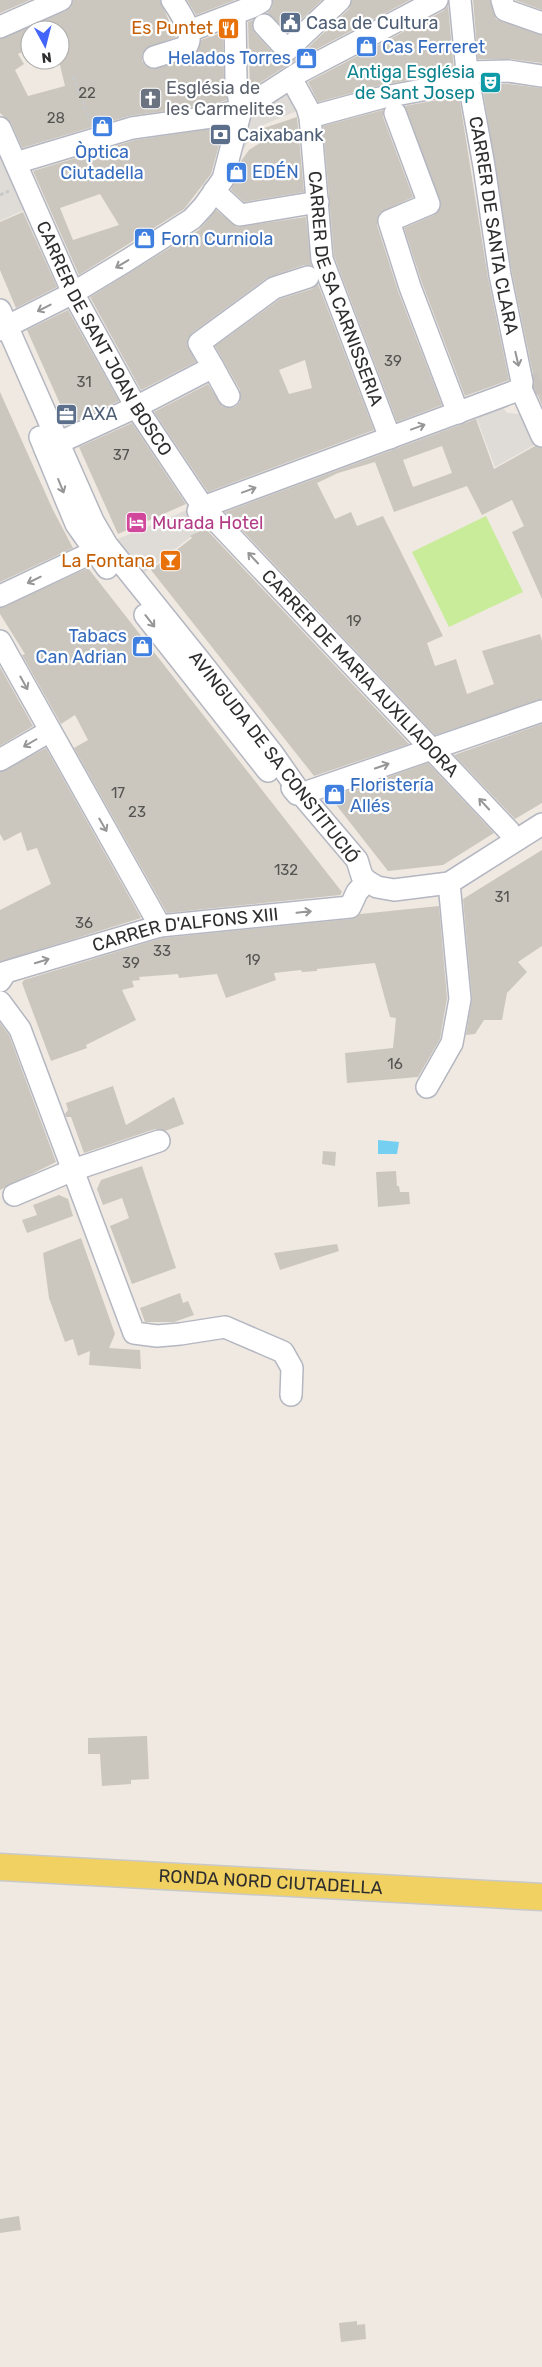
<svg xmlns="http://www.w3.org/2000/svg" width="542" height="2367" viewBox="0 0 542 2367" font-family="Rubik,sans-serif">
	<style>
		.pitch { fill: #c9ec9a }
		.plaza { fill: #dfdcd8 }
		.water { fill: #75cff0 }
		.building { fill: #cbc7bf; fill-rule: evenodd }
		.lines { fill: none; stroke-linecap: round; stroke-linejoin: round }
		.minor-tunnel { stroke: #c8c4bd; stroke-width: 21; stroke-dasharray: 21 11; stroke-linecap: butt }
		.minor-casing { stroke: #b4b7c1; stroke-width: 24 }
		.major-casing { stroke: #c9c9c9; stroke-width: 29 }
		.path { stroke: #c9c9c9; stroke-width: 3; stroke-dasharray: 4 2.5; stroke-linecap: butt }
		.minor { stroke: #fff; stroke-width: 21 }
		.major { stroke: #f2d163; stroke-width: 26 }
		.oneway { stroke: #969696 }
		.labels { text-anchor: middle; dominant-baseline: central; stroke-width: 4.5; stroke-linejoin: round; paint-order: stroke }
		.number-label { font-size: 15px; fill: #555452 }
		.service-label { font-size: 18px; fill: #4e5e75; stroke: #fff; text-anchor: start }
		.food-label { font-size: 18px; fill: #c56008; stroke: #fff; text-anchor: end }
		.shop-label { font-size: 18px; fill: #366cbe; stroke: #fff; text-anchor: start }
		.culture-label { font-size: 18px; fill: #0d838f; stroke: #fff; text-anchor: end }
		.worship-label { font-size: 18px; fill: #5b616d; stroke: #fff; text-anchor: start }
		.street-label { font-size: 18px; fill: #2e2e2e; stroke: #fff }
		.hotel-label { font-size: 18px; fill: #b23c85; stroke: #fff; text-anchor: start }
	</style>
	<rect width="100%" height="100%" fill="#efe9e1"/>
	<polygon class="pitch" points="486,516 523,592 449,627 412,552"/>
	<g class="plaza">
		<polygon points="300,72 307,107 258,127 243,150 223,174 230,113"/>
		<polygon points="0,145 30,207 0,221"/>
		<polygon points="500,404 507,413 520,414 536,444 495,467 475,414"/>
		<polygon points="194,507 207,524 139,577 113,541"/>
	</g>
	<polygon class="water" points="378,1140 399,1142 397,1154 378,1154"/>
	<g class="building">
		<polygon points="0,0 30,0 0,13"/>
		<path d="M73 0H160L176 37 145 49 142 55V61L146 66 152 69 190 59 197 53 201 40 223 32 224 81 227 100 209 105 129 116 22 148 11 123 0 113V39L66 11 71 7ZM30 30H60V65L65 86 28 96 15 70 24 64 18 54 30 48Z"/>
		<polygon points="187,0 235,0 196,15"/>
		<polygon points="273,0 322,0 288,32 267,13 272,8"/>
		<polygon points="352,0 410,0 294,61 250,89 248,22 253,20 252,27 255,33 278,58 289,62 296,59 349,9"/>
		<polygon points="473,0 490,0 496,19 542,35 542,63 510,59 478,59"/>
		<polygon points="515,0 542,0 542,10"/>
		<polygon points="448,6 454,71 378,86 318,102 308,82 443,11"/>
		<polygon points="482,84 507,84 542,88 542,405 534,387 534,379 512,273"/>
		<polygon points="459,96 488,278 509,380 465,396 422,283 404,228 434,215 441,205 405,106"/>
		<polygon points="383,110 383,117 413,197 380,213 377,225 398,291 442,405 397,422 334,256 323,126"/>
		<polygon points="297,117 304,192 244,202 231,190 241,161 249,150 260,143 258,130"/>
		<path d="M224 127 211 174 184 209 79 275 33 171 135 140ZM100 194 119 225 73 240 60 208Z"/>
		<polygon points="216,210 237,227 306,217 311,265 304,265 267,278 192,333 187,344 196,362 141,390 90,297 199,230"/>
		<polygon points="23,212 57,287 16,308 0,270 0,222"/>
		<path d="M318 284 374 430 208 492 154 412 208 384 222 406 228 408 235 407 240 402V390L215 346 280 299 312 289ZM305 360 312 388 289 394 279 370Z"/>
		<polygon points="68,310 119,401 69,424 27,330"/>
		<polygon points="0,392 53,510 73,548 0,582"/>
		<path d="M476 419 494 469 535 446 542 448V599L512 532 524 526 512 500 482 515 467 486 394 512 375 462 338 473 317 483 335 519 351 512 357 526 383 516 443 636 427 643 435 666 456 659 467 694 494 684 482 651 540 634 542 641V699L435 735 225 512ZM442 446 452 473 413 487 403 460Z"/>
		<polygon points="132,423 186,504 118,534 79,447"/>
		<polygon points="205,528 409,744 314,776 151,570 192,538 190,536"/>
		<polygon points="88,568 342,892 340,895 167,913 74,748 88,740 75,715 61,724 22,655 25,654 0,614 0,608"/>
		<polygon points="0,667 33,726 0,746"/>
		<polygon points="542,724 542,803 515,819 454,755"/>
		<polygon points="46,748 141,918 0,962 0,910 51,884 37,848 27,851 21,832 4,841 0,834 0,772"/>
		<polygon points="428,763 494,833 443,865 388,871 330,797"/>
		<polygon points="542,850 542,946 518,962 527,972 507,993 502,1020 484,1020 475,1034 466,1035 472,998 463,899"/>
		<polygon points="439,906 447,998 440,1039 418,1077 347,1083 345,1053 393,1048 396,1018 390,1017 375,963 317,969 317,971 302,972 301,970 274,973 276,980 226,998 217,974 179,978 178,974 139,977 140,980 132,981 134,987 122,990 136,1020 86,1045 87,1048 51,1061 22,983 24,980 162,938 351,919 360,914"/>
		<polygon points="0,1023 9,1035 56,1162 0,1190"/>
		<polygon points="113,1086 126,1125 174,1097 184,1124 165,1131 155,1129 84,1153 71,1117 66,1117 65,1114 68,1110 66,1103"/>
		<polygon points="323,1151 336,1152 335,1166 322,1164"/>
		<polygon points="142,1166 176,1268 132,1284 110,1226 129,1218 122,1198 103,1205 97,1189 101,1180"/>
		<polygon points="396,1171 397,1186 399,1186 400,1192 409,1192 410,1204 378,1207 376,1172"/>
		<polygon points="59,1195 68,1199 73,1216 27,1233 22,1220 37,1215 33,1205"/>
		<polygon points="81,1238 115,1334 109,1348 140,1350 141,1369 89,1365 90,1351 78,1356 73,1339 65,1342 49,1298 43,1253"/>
		<polygon points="337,1244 339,1251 280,1270 274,1253"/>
		<polygon points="180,1293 183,1303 188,1301 194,1315 174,1322 145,1322 140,1308"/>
		<polygon points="147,1736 149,1779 131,1780 131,1784 102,1786 100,1754 88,1754 88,1738"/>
		<polygon points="19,2216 21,2230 0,2233 0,2219"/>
		<polygon points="357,2321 357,2325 365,2324 366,2339 341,2342 339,2323"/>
	</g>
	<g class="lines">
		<polyline class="minor-tunnel" points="521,389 542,382"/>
		<defs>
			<g id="minor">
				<path id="s1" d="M460 0 467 72 484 166 500 275 522 382 521 389"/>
				<polyline points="502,0 505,10 542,23"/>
				<polyline points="264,25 287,50 340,0"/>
				<polyline points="0,27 61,0"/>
				<polyline points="189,31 252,7 261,2 260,0"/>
				<path d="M154 57 186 47C196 34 180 12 172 0"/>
				<polyline points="467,72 508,71 542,76"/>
				<path id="s2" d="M291 78 307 107 310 117 322 259 390 438"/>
				<polyline points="395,113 429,204 389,221 410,287 458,413"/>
				<polyline points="310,117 380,98 469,81"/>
				<path id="s3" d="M0 128 73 293 136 407 203 507 509 831 514 841"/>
				<polyline points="22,161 132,128 211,117 241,110 300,72 437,0"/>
				<polyline points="214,191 240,215 318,202"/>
				<polyline points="0,310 93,521 107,545 201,662 273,754 301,794 357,860 362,876 367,881 377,887 394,890 449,883 542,824"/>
				<polyline points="0,330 73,293 126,261 192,219 204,206 223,179 241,110 236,81 235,14"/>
				<polyline points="213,367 229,396"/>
				<polyline points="521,389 542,436"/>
				<polyline points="40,437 76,524 107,568"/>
				<polyline points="45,449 136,407 213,367 199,343 274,288 308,277"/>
				<polyline points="198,511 203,507 521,389"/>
				<polyline points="0,596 106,546"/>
				<polyline points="145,615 268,771"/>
				<polyline points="0,641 160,926"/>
				<polyline points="0,760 50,731"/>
				<polyline points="292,788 297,794 301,794 542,711"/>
				<path id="s4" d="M0 981 6 972 160 926 350 907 357 892 367 881"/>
				<polyline points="0,1002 20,1029 134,1333 157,1336 180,1334 225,1327 283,1352 292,1368 291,1395"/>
				<polyline points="427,1087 452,1043 460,999 449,883"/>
				<polyline points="14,1195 73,1170 159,1141"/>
			</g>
			<g id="major">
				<path id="s5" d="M0 1867 542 1897"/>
			</g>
		</defs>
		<use href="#minor" class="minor-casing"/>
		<use href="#major" class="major-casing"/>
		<g class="path">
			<polyline points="73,76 90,121"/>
			<polyline points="0,195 9,191"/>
		</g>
		<use href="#minor" class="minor"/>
		<use href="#major" class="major"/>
	</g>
	<defs><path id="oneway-shaft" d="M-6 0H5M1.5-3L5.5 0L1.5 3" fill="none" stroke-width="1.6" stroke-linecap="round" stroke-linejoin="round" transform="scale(1.25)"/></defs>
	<g class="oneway">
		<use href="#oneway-shaft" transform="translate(122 264) rotate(149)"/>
		<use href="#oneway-shaft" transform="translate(44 308) rotate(153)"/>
		<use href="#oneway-shaft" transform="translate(517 359) rotate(77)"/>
		<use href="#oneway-shaft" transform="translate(418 427) rotate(-20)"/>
		<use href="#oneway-shaft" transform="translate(61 486) rotate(68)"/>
		<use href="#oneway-shaft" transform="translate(249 490) rotate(-20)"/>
		<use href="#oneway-shaft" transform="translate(253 558) rotate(-133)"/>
		<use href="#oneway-shaft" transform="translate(34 580) rotate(154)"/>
		<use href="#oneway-shaft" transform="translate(150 621) rotate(52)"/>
		<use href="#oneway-shaft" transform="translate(24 683) rotate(61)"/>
		<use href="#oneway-shaft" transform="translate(30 743) rotate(150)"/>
		<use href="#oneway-shaft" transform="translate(382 766) rotate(-19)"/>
		<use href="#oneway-shaft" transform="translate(484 804) rotate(-133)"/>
		<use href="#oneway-shaft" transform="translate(103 825) rotate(60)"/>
		<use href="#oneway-shaft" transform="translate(304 912) rotate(-6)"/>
		<use href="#oneway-shaft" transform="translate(42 961) rotate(-17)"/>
	</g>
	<defs>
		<symbol id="civic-square" viewBox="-11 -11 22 22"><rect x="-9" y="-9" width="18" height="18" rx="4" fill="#5c6f8a" stroke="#fff"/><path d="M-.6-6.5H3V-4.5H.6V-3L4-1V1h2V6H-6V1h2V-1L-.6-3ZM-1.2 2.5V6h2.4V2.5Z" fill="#fff"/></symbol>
		<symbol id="restaurant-square" viewBox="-11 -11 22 22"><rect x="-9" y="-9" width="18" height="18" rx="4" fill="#e8710a" stroke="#fff"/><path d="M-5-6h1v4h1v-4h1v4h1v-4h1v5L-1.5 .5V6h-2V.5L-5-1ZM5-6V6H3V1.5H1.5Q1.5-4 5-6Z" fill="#fff"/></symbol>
		<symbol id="shop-square" viewBox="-11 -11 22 22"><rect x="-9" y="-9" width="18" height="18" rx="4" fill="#3f7fe0" stroke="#fff"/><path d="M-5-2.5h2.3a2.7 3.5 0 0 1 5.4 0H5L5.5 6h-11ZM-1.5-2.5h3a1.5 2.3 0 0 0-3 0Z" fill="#fff"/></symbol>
		<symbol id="theatre-square" viewBox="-11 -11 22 22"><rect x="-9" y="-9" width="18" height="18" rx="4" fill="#0f9aa8" stroke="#fff"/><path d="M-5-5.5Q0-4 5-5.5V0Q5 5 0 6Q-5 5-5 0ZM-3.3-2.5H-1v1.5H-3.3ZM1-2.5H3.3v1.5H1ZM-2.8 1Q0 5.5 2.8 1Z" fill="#fff"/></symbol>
		<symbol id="church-square" viewBox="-11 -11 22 22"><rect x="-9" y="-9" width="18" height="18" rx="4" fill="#6b7280" stroke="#fff"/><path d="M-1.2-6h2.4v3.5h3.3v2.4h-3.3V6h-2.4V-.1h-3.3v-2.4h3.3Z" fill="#fff"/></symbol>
		<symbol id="bank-square" viewBox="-11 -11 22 22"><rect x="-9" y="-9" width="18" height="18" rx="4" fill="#5c6f8a" stroke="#fff"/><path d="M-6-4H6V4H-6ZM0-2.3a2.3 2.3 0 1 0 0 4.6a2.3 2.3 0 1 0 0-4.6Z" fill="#fff"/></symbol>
		<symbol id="office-square" viewBox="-11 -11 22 22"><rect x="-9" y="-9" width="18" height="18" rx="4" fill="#5c6f8a" stroke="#fff"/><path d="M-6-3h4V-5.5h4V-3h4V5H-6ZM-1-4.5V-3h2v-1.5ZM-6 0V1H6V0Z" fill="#fff"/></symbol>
		<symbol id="hotel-square" viewBox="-11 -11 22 22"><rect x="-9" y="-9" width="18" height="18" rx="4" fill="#d1479c" stroke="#fff"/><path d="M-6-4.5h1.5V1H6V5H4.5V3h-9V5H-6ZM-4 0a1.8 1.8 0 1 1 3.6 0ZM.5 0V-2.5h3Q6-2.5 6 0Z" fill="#fff"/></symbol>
		<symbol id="bar-square" viewBox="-11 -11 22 22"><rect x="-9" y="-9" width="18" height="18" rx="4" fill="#e8710a" stroke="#fff"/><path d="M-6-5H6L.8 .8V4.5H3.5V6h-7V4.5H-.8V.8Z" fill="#fff"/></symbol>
	</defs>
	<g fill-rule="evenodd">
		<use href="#civic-square" x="278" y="10" width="25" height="25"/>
		<use href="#restaurant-square" x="216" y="16" width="25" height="25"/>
		<use href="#shop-square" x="354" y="34" width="25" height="25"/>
		<use href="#shop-square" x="294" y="46" width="25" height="25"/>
		<use href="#theatre-square" x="478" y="70" width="25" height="25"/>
		<use href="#church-square" x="138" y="86" width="25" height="25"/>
		<use href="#shop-square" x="90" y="114" width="25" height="25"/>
		<use href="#bank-square" x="208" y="122" width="25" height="25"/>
		<use href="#shop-square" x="224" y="160" width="25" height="25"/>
		<use href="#shop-square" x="132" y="226" width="25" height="25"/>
		<use href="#office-square" x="54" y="402" width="25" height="25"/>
		<use href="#hotel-square" x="124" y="510" width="25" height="25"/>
		<use href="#bar-square" x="158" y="548" width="25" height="25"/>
		<use href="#shop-square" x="130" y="634" width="25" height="25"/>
		<use href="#shop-square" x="322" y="782" width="25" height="25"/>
	</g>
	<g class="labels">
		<g class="number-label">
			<text x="87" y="93">22</text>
			<text x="56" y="118">28</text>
			<text x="393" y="361">39</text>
			<text x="84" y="382">31</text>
			<text x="121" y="455">37</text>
			<text x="354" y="621">19</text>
			<text x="118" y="793">17</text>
			<text x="137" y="812">23</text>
			<text x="286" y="870">132</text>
			<text x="502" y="897">31</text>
			<text x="84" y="923">36</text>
			<text x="162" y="951">33</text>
			<text x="253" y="960">19</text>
			<text x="131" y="963">39</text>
			<text x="395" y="1064">16</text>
		</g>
		<g class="service-label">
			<text x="306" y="23">Casa de Cultura</text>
			<text x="237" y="135">Caixabank</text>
			<text x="82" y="414">AXA</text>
		</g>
		<g class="food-label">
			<text x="213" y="28">Es Puntet</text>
			<text x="155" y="561">La Fontana</text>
		</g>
		<g class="shop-label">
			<text x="382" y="47">Cas Ferreret</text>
			<text x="291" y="58" text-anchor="end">Helados Torres</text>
			<text x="102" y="152" text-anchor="middle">Òptica<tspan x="102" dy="21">Ciutadella</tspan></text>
			<text x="252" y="172">EDÉN</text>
			<text x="161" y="239">Forn Curniola</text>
			<text x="127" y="636" text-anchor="end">Tabacs<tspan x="127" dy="21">Can Adrian</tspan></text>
			<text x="350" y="785">Floristería<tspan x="350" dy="21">Allés</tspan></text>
		</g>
		<g class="culture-label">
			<text x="475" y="72">Antiga Església<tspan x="475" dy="21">de Sant Josep</tspan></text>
		</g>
		<g class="worship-label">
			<text x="166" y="88">Església de<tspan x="166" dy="21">les Carmelites</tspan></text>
		</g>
		<g class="street-label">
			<text stroke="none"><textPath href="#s1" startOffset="228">CARRER DE SANTA CLARA</textPath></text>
			<text stroke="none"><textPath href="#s2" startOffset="220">CARRER DE SA CARNISSERIA</textPath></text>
			<text stroke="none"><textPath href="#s3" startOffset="235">CARRER DE SANT JOAN BOSCO</textPath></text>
			<text stroke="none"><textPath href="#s3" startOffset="660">CARRER DE MARIA AUXILIADORA</textPath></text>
			<text transform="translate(274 757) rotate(52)">AVINGUDA DE SA CONSTITUCIÓ</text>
			<text stroke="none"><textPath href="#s4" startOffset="196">CARRER D'ALFONS XIII</textPath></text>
			<text stroke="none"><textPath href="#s5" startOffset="271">RONDA NORD CIUTADELLA</textPath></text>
		</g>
		<g class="hotel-label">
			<text x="152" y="523">Murada Hotel</text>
		</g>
	</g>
	<g transform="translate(45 45) rotate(173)"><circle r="24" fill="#ffffff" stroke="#ababab"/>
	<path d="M0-4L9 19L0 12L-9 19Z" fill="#4264fb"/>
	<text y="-8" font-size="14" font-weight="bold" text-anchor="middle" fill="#2e2e2e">N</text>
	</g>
</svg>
